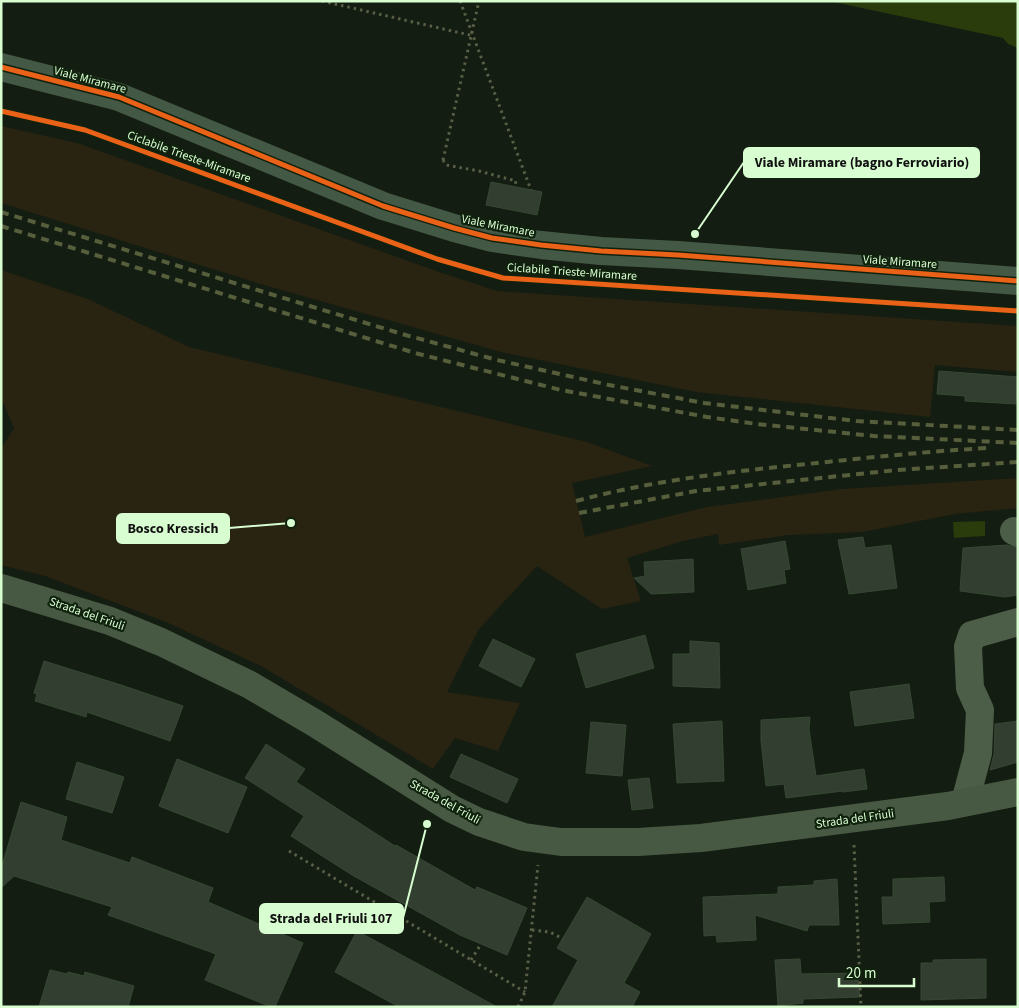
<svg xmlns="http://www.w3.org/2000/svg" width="1019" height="1008" viewBox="0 0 1019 1008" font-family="'Source Sans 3',sans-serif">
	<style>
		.green { fill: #292312 }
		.water { fill: #2a3b0c }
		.building { fill: #323f30; stroke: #364834 }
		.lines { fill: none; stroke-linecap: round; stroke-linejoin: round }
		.path { stroke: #595e47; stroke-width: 3; stroke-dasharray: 2.5 4; stroke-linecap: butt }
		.minor { stroke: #4d5e48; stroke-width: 28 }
		.secondary { stroke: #475942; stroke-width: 28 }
		.primary { stroke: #445945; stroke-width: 28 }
		.rail { stroke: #575e3c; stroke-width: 4; stroke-dasharray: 8 6; stroke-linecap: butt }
		.path-bridge { stroke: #595e47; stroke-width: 3; stroke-dasharray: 2.5 4; stroke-linecap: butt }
		.cycleway-casing { stroke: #10220e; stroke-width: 8 }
		.cycleway { stroke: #ea6118; stroke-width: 5 }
		.labels { text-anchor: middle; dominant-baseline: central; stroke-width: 4.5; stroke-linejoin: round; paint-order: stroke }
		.street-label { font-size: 12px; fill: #d8fdd1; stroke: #10220e }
		.leader { fill: none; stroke: #d8fdd1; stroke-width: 2 }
		.callout-dot { fill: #d8fdd1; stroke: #10220e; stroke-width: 2 }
		.callout { fill: #d8fdd1; stroke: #d8fdd1; stroke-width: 2 }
		.callout-label { font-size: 14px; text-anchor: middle; font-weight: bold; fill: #111 }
	</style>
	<rect width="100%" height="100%" fill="#141d12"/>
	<g class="green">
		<polygon points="1,126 77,143 442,273 497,291 1018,326 1018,372 935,365 930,417 696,392 501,352 264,285 1,203"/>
		<polygon points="1,270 88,299 189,347 587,442 652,466 572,483 585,537 707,507 842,489 1018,478 1018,508 955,514 863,532 788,535 719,545 718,534 683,541 627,558 641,601 602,609 537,566 479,629 447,692 520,703 498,751 455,738 433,769 261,666 166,622 45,576 1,565 1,449 14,428 1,397"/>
	</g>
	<g class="water">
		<polygon points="829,1 1018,1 1018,48 1008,44 1003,38"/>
		<polygon points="985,521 985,536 954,538 953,522"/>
	</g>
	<g class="building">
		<polygon points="491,182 542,192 537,215 486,205"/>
		<polygon points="939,371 1018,377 1018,400 1016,400 1016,404 965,401 965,396 937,394"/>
		<polygon points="863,537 865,548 891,545 897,588 849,594 838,540"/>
		<polygon points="785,541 790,569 784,570 786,583 748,590 741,549"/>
		<polygon points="1007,545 1018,548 1018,595 1005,597 960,591 963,548"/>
		<polygon points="693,559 694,592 651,594 634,578 645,576 644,562"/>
		<polygon points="645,635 654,668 586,688 576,654"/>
		<polygon points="493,639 535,659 521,687 479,666"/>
		<polygon points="690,641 719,643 720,688 673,686 673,654 690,654"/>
		<polygon points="44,661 121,685 183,706 170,741 87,712 86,717 35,701 37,694 34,693"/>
		<polygon points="909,684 914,718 855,726 850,692"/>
		<polygon points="810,717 809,729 816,776 864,769 867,789 843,792 843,791 786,798 784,784 766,786 761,741 761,720"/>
		<polygon points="722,721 724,781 677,783 673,724"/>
		<polygon points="1018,721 1018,762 990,770 994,754 995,724"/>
		<polygon points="591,722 626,725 622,776 586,773"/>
		<polygon points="266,744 305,769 296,782 395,846 396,845 475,890 477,887 527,908 507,955 460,935 352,875 291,836 304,816 245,778"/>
		<polygon points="461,754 518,779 507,803 450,777"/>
		<polygon points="177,759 247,787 228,833 159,806"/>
		<polygon points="77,762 124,777 112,813 66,799"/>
		<polygon points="649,778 653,808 632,810 628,780"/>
		<polygon points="21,802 67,817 61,840 130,863 132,857 213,888 208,902 303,943 275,1007 271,1007 205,980 216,954 108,915 112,907 14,876 1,888 1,869"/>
		<polygon points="944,877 945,901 929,902 930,922 883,924 882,897 893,897 893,879"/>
		<polygon points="837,879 839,925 809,925 807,931 755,915 756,940 717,942 716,935 704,936 703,897 778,894 778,887 814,885 814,881"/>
		<polygon points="587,897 651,934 624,983 640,992 632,1007 552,1007 578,960 557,948"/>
		<polygon points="357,931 446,979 497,1007 399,1007 335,972"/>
		<polygon points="800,959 801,974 857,973 860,997 803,999 803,1003 778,1006 775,960"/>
		<polygon points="986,959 986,998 921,1000 921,963 933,963 933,960"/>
		<polygon points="50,970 67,974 68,972 84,976 85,972 134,986 128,1007 39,1007"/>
	</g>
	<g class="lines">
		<g class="path">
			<polyline points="322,1 474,36"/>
			<polyline points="460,1 531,190"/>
			<polyline points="443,160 446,165 479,171 516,181 515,186"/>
			<polyline points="854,845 861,1007"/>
			<polyline points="289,851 525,992"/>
			<polyline points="532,930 550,932 563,939"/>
			<polyline points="471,960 481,944"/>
			<polyline points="518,1007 525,992 538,865"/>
		</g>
		<g class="minor">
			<polyline points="1014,531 1018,533"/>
			<polyline points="965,802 978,753 980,710 970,688 968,647 972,635 1018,622"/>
		</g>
		<polyline class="secondary" points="1,588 110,621 161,642 250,685 313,722 452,809 479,822 524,837 561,842 638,842 701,838 948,806 1018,792"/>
		<polyline class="primary" points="1,67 119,97 383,206 454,228 492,238 541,245 601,251 678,255 1018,281"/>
		<g class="rail">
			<polyline points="1,212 402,334 497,360 609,385 704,403 856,421 1018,430"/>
			<polyline points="1,226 415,353 561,390 707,417 757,424 874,436 1018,443"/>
			<path d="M576 501C654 480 736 471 817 463 874 457 931 451 988 448"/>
			<polyline points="579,513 696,491 897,470 1018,462"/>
		</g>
		<polyline class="path-bridge" points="443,160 479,1"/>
		<defs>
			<g id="cycleway">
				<polyline points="1,67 119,97 383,206 454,228 492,238 541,245 601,251 678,255 1018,281"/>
				<polyline points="1,111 85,130 437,259 503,278 1018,311"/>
			</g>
		</defs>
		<use href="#cycleway" class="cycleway-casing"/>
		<use href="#cycleway" class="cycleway"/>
	</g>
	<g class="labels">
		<g class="street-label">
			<text transform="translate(90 80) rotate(15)">Viale Miramare</text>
			<text transform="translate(189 157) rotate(20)">Ciclabile Trieste-Miramare</text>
			<text transform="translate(498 226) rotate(11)">Viale Miramare</text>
			<text transform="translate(900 262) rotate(4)">Viale Miramare</text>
			<text transform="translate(572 272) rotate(4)">Ciclabile Trieste-Miramare</text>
			<text transform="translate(87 614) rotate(19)">Strada del Friuli</text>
			<text transform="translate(445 802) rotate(29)">Strada del Friuli</text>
			<text transform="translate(855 819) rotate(-8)">Strada del Friuli</text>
		</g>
	</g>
	<path class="leader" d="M695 234L744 162M291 523L229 528M427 824L403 918"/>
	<g class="callout-dot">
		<circle cx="695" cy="234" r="5"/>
		<circle cx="291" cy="523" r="5"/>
		<circle cx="427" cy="824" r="5"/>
	</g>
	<g class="callout">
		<rect x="744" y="148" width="235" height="29" rx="5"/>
		<rect x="117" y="514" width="112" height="29" rx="5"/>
		<rect x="260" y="904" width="143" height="29" rx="5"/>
	</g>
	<g class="callout-label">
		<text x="862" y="167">Viale Miramare (bagno Ferroviario)</text>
		<text x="173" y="533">Bosco Kressich</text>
		<text x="331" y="923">Strada del Friuli 107</text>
	</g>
	<rect width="1019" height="1008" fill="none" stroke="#d8fdd1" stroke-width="5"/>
	<path d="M839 978v8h75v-8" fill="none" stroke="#d8fdd1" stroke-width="2.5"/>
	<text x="846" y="978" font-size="15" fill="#d8fdd1" stroke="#10220e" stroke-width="4" paint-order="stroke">20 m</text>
</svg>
